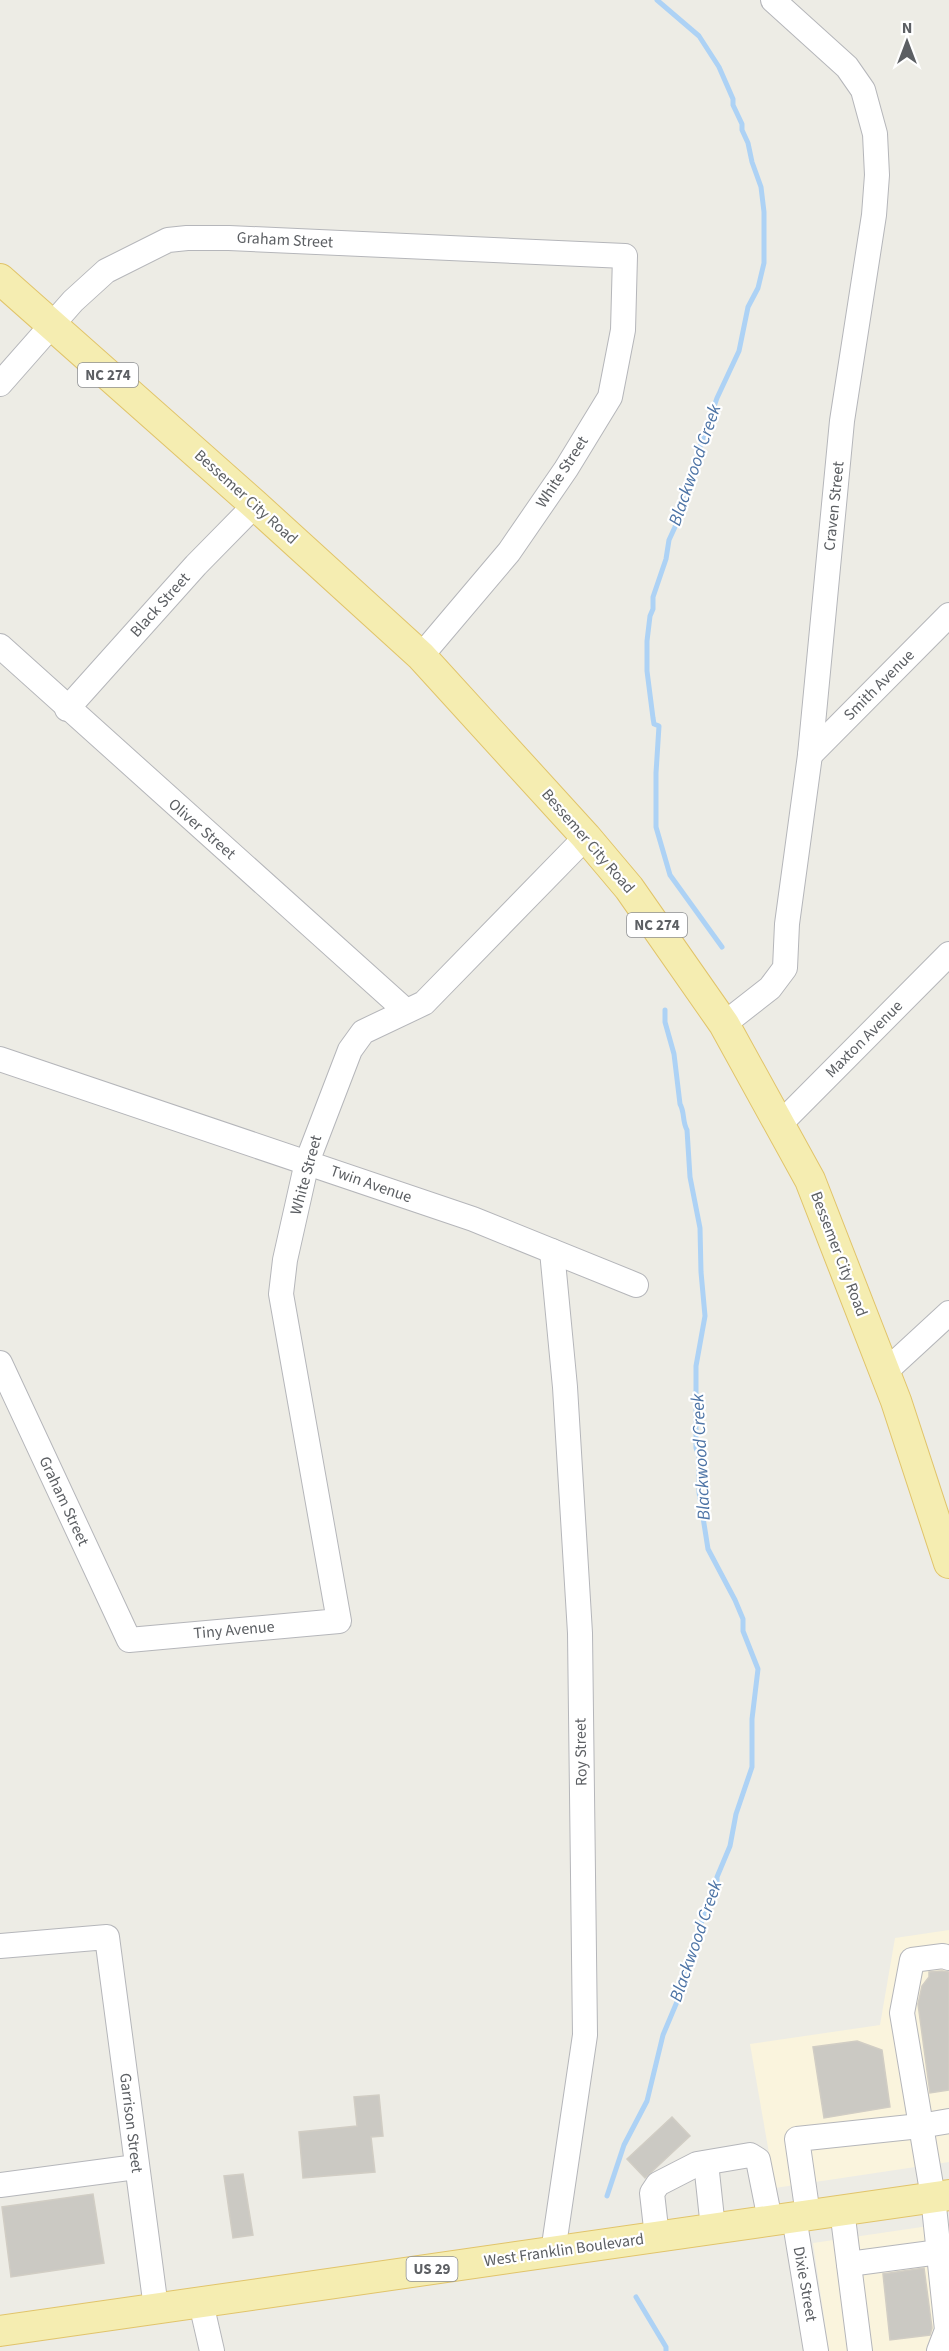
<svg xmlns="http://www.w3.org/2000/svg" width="949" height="2351" viewBox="0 0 949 2351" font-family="'Source Sans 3',sans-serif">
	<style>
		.commercial { fill: #faf4dd }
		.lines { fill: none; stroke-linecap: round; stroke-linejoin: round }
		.stream { stroke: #add2f5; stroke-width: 5 }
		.building { fill: #cbc9c3; stroke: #d1cdc4; stroke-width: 1.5 }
		.minor-casing { stroke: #b5b6ba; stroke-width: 26 }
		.major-casing { stroke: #e1c46a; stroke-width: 32 }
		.minor { stroke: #fff; stroke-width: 24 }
		.major { stroke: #f5edb1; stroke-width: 30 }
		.labels { text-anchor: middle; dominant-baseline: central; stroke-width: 4.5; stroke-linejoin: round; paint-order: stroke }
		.shield { fill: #fff; stroke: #8d8f92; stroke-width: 1.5 }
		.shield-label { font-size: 15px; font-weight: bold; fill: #5c5f63 }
		.street-label { font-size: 16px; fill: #5c5f63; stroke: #fff }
		.water-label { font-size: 18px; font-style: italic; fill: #4c73a5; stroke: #fff }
	</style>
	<rect width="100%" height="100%" fill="#edece5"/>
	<g class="commercial">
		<polygon points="949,1930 949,2162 775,2188 750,2044 880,2025 895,1938"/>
		<polygon points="949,2223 949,2351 829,2351 813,2243"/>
	</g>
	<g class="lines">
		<g class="stream">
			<polyline points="657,0 699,36 719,67 733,99 733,105 742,124 742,130 748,143 752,162 761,187 764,212 764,263 758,288 748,307 739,351 717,398 685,490 675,527 669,540 666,559 653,597 653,609 650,616 647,641 647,671 653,718 654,724 659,726 656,773 656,827 670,875 722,947"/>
			<path d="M607 2196 624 2145 647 2101 663 2035 679 1997 682 1978 695 1946 705 1909 717 1883V1877L730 1846 736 1814 752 1767V1719L758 1669 743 1631V1619L735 1600 708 1549 699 1492V1455L696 1448V1366L705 1316 701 1272 700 1228 690 1177 687 1130C682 1121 685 1113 680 1104L674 1054 665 1022V1010"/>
			<polyline points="636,2297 666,2347 666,2351"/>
		</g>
	</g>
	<g class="building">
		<polygon points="942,1971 949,1972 949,2090 930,2093 918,2004 922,1986 929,1977 929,1972"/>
		<polygon points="857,2041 882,2050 890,2107 824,2118 813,2047"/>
		<polygon points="379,2095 383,2136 371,2137 375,2172 303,2178 299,2132 357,2126 354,2097"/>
		<polygon points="672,2117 690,2136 645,2178 627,2159"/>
		<polygon points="243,2174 253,2235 233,2238 224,2176"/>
		<polygon points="93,2194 104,2263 11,2277 2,2207"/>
		<polygon points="924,2268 932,2328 930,2335 890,2340 883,2274"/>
	</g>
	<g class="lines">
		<defs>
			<g id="minor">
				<polyline points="0,384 73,301 106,271 168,240 187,238 229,238 625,256 623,330 610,397 566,469 509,552 421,656"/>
				<polyline points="0,646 406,1011"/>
				<polyline points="67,709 196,565 255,505"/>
				<polyline points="810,755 949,615"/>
				<polyline points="724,1024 770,988 785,968 787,924 810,755 842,421 874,215 877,175 875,134 863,90 847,67 773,0"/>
				<polyline points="0,1059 473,1219 636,1285"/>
				<polyline points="780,1124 949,954"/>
				<polyline points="552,1251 565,1387 580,1633 585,2035 553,2252"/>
				<polyline points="0,1363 129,1640 339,1621 281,1294 285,1260 307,1162 350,1050 363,1032 424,1003 586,837"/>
				<polyline points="885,1372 949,1313"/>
				<polyline points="0,1946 107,1937 156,2308"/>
				<polyline points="706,2163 713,2228"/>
				<polyline points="0,2185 136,2167"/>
				<polyline points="842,2210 860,2351"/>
				<polyline points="808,2215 797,2139 920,2126 949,2121"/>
				<polyline points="794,2217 816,2351"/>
				<polyline points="657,2237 652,2193 658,2184 697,2164 750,2155 758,2160 770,2220"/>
				<polyline points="849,2264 939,2252"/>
				<polyline points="201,2303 212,2351"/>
				<polyline points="939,2351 947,2330 933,2197 902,2013 912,1960 943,1956 949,1958"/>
			</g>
			<g id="major">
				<polyline points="0,279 255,505 421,656 586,837 629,888 724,1024 810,1180 896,1401 949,1563"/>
				<polyline points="0,2331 949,2195"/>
			</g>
		</defs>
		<use href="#minor" class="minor-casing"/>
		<use href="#major" class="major-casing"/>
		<use href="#minor" class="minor"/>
		<use href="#major" class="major"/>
	</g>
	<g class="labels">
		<g class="shield">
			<rect x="78" y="363" width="60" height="24" rx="4.5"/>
			<rect x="627" y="913" width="60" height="24" rx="4.5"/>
			<rect x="406.5" y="2257" width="51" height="24" rx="4.5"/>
		</g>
		<g class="shield-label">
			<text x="108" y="375">NC 274</text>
			<text x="657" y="925">NC 274</text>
			<text x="432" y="2269">US 29</text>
		</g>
		<g class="street-label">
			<text transform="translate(285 240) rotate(3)">Graham Street</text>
			<text transform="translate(562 472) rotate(-57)">White Street</text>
			<text transform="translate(246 497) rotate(42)">Bessemer City Road</text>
			<text transform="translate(834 506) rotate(-84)">Craven Street</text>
			<text transform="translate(160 605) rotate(-48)">Black Street</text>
			<text transform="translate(879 685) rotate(-45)">Smith Avenue</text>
			<text transform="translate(202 829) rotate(41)">Oliver Street</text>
			<text transform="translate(588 841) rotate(49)">Bessemer City Road</text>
			<text transform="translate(864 1039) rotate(-45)">Maxton Avenue</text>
			<text transform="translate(306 1175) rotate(-75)">White Street</text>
			<text transform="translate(371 1184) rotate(19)">Twin Avenue</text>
			<text transform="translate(839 1254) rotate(69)">Bessemer City Road</text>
			<text transform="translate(64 1501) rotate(65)">Graham Street</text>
			<text transform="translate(234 1630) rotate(-5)">Tiny Avenue</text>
			<text transform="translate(581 1752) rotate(-91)">Roy Street</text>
			<text transform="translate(131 2123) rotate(83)">Garrison Street</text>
			<text transform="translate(564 2250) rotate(-8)">West Franklin Boulevard</text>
			<text transform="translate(805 2284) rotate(80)">Dixie Street</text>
		</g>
		<g class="water-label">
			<text transform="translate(695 465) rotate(-71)">Blackwood Creek</text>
			<text transform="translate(701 1457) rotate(-93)">Blackwood Creek</text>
			<text transform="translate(696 1941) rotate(-71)">Blackwood Creek</text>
		</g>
	</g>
	<g transform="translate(907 42)" stroke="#ffffff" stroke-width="4.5" paint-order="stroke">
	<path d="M0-4.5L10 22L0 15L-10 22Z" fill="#5c5f63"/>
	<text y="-9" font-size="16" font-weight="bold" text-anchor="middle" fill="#5c5f63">N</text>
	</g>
</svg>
